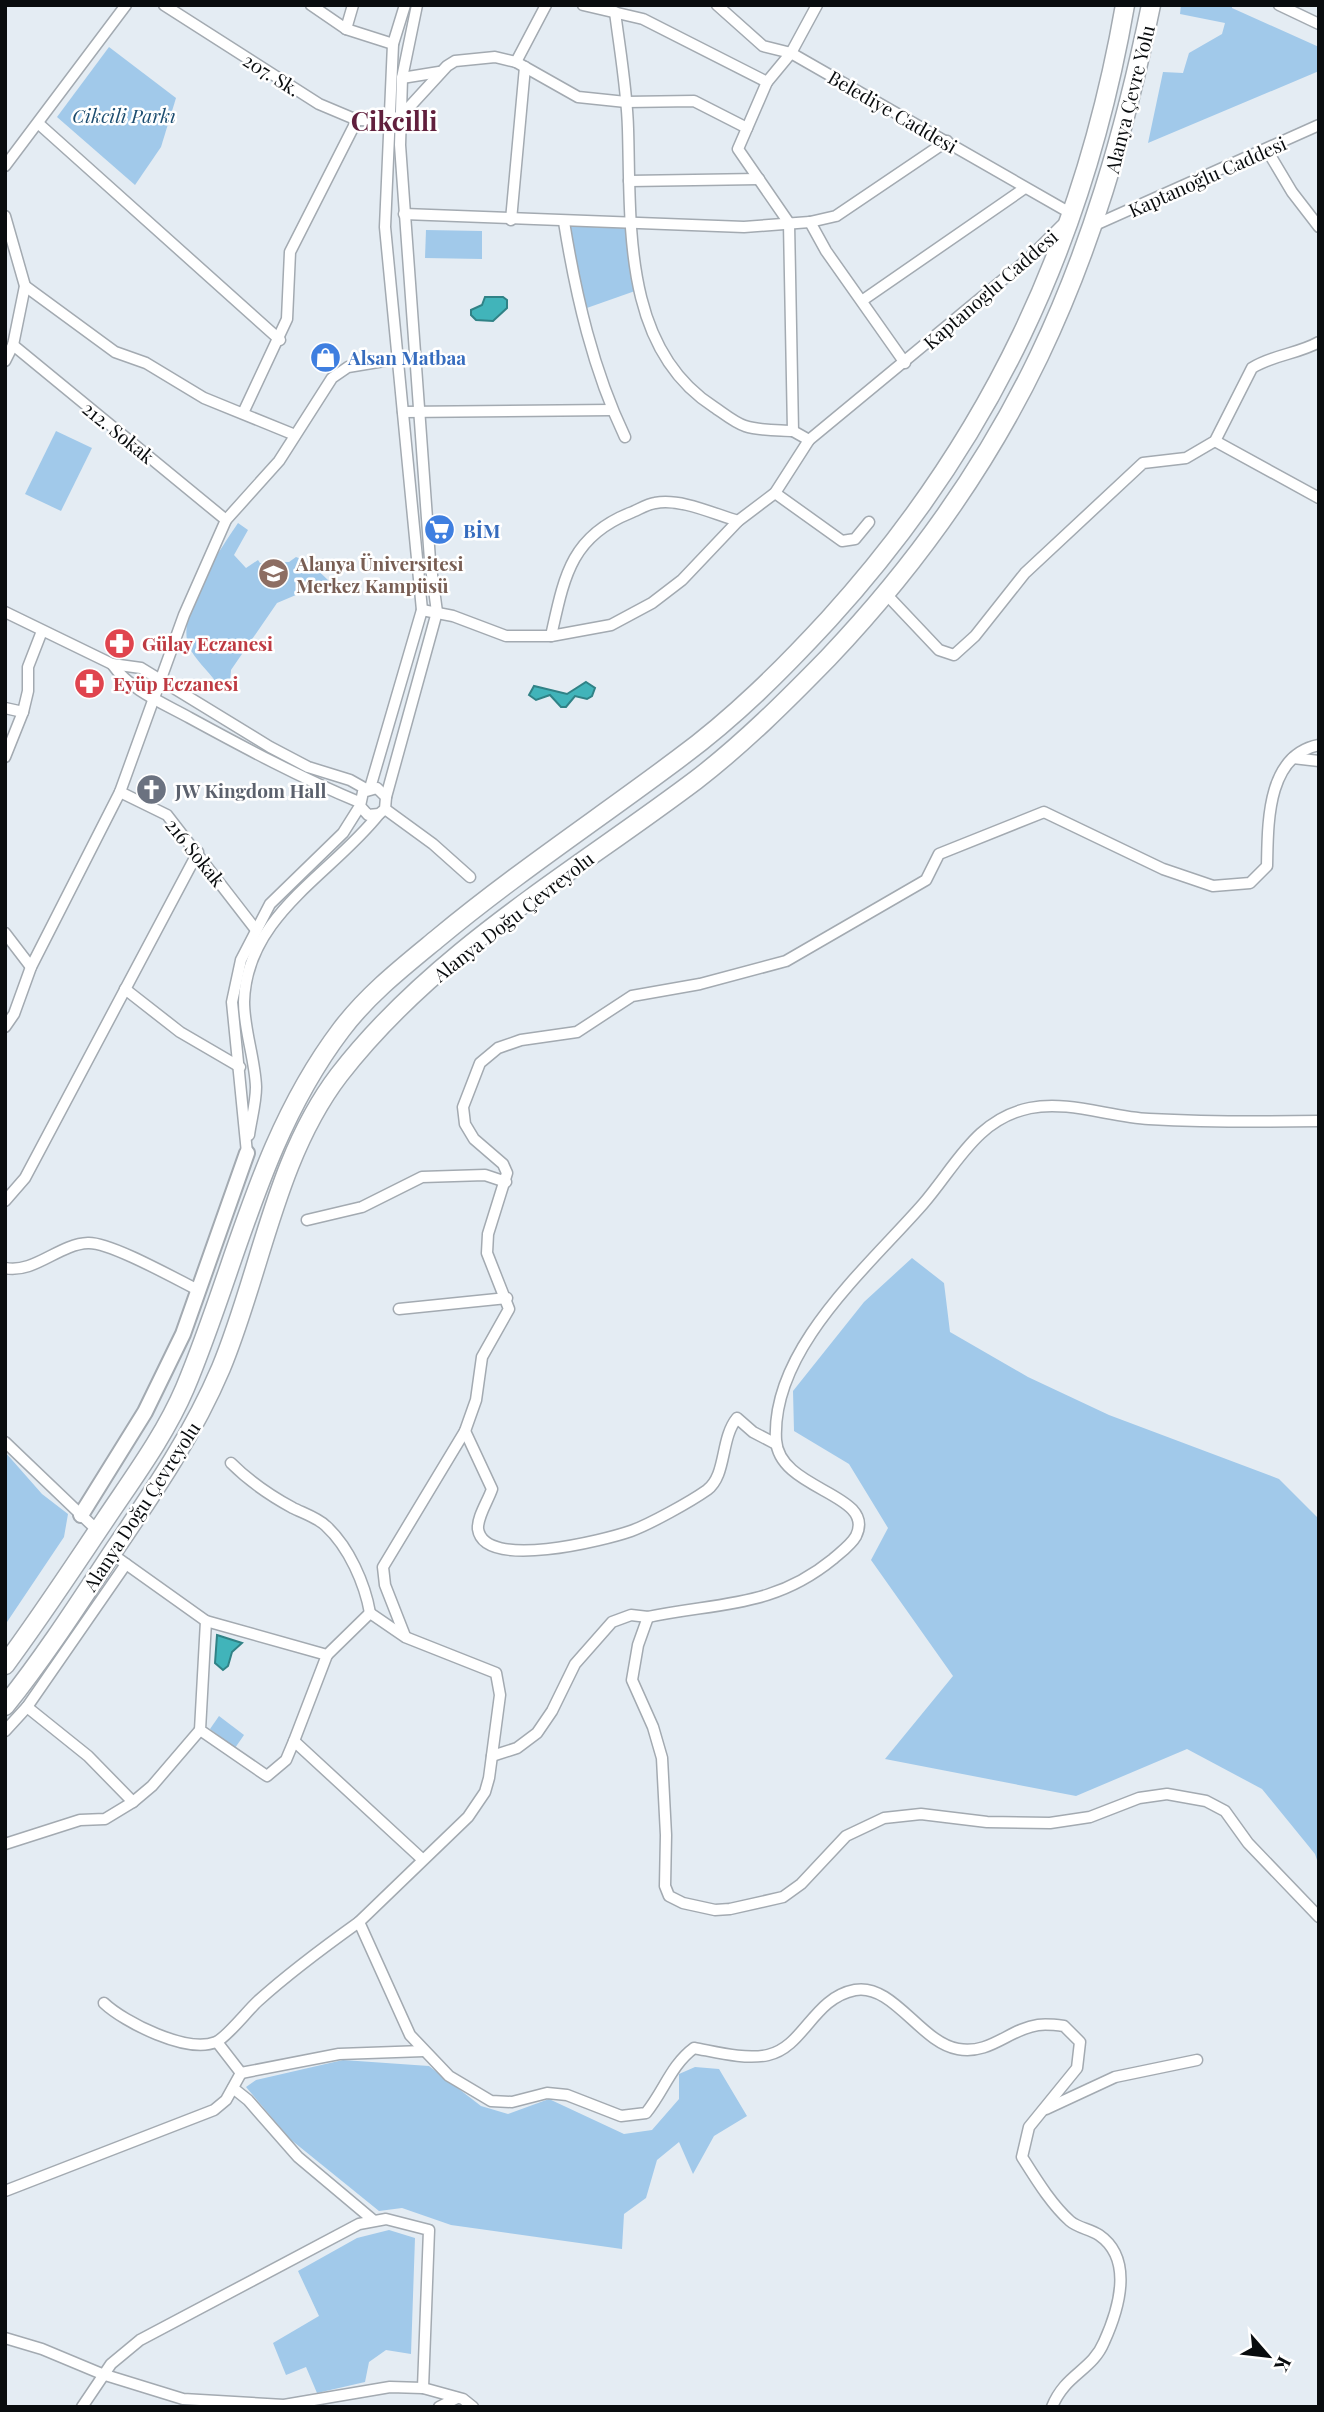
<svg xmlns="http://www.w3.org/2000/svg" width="1324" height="2412" viewBox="0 0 1324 2412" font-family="'Playfair Display',serif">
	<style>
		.green { fill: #a1c9ea }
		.water { fill: #41b4ba; stroke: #308286; stroke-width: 2 }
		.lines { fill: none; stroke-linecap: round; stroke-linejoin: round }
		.street-casing { stroke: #a3aab1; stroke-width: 13 }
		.secondary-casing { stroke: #a3aab1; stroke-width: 18 }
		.highway-casing { stroke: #a3aab1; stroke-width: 21 }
		.street { stroke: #fff; stroke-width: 10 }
		.secondary { stroke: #fff; stroke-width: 14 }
		.highway { stroke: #fff; stroke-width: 18 }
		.labels { text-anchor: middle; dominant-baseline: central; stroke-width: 5; stroke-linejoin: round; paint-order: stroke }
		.street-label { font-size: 19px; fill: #090c0e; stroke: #fff }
		.park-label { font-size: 19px; font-style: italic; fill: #1c4d70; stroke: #fff }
		.shop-label { font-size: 19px; font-weight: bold; fill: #366cbe; stroke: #fff; text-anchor: start }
		.education-label { font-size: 19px; font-weight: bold; fill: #785e54; stroke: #fff; text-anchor: start }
		.health-label { font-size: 19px; font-weight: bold; fill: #be3a42; stroke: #fff; text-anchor: start }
		.worship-label { font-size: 19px; font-weight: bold; fill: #5b616d; stroke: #fff; text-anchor: start }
		.district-label { font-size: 26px; font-weight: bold; fill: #611f3d; stroke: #fff }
	</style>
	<rect width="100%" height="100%" fill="#e4ecf3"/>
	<g class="green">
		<polygon points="1181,5 1232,5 1232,8 1319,47 1319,71 1148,143 1163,72 1183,73 1189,53 1222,34 1225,23 1180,14"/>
		<polygon points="109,47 176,98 161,147 135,185 57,117"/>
		<polygon points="568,225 627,226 635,291 584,309"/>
		<polygon points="426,230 482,231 482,259 425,258"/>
		<polygon points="56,431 92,448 61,511 25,494"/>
		<path d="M238 523 248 530 234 555 246 568 258 560 260 563 289 562 296 557 309 562 329 581 277 603 231 670 230 682H216C208 671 195 659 189 647 175 614 220 550 238 523Z"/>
		<polygon points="912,1258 944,1283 950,1332 1028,1377 1109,1415 1279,1479 1319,1519 1319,1866 1315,1854 1262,1789 1187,1749 1076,1796 885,1759 953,1676 871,1560 888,1528 849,1464 794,1431 793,1391 864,1302"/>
		<polygon points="5,1452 42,1494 68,1514 64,1537 5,1625"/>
		<polygon points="219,1716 244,1735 235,1748 210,1729"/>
		<polygon points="343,2060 429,2066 481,2106 508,2114 549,2099 624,2134 652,2130 679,2099 679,2074 695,2067 719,2069 747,2116 714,2136 693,2174 679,2142 657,2160 646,2198 624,2214 622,2249 451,2225 402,2208 379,2211 290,2139 246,2087 256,2080"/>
		<polygon points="389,2230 415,2238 411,2354 386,2350 369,2362 365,2382 317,2393 306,2367 286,2375 273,2343 319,2316 298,2271 357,2238"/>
	</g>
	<g class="water">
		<polygon points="485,297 503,297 507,300 507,308 493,321 476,320 471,315 471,310 482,305"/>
		<polygon points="586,682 595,688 592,696 587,699 575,696 566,707 561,707 550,695 536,700 529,695 534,686 567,694"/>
		<polygon points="217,1635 242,1643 232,1652 228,1666 223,1670 215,1663"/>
	</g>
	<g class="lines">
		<defs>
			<g id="street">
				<polyline points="164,5 319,104 357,120 388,121 402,115 447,66 455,61 495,57 516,62 578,97 626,102 694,101 747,128"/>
				<polyline points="311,5 346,29 393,44"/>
				<polyline points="583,5 643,19 767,82 791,53 817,5"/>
				<polyline points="717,5 763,46 791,53 1072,214"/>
				<polyline points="1279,5 1319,24"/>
				<path d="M615 12C620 51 627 90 628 129 631 224 622 348 714 407 723 413 735 423 745 426 760 431 778 430 793 431"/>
				<polyline points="346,29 353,5"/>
				<polyline points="516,62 546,5"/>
				<polyline points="402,78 439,72"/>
				<polyline points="767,82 738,149 789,223 793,431 809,440"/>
				<polyline points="39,124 280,340"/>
				<polyline points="1267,150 1292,192 1319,227"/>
				<polyline points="5,166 126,5"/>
				<polyline points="629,181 759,179"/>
				<polyline points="404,214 744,227 810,222 836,216 947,141"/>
				<polyline points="5,216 25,286 13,345 5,361"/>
				<polyline points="511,220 525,67"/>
				<path d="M564 222C576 296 593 370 625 437"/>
				<polyline points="810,222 826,251 905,363"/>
				<polyline points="1095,225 1319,125"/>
				<polyline points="25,286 115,352 146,363 204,398 295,435"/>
				<polyline points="863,300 1025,188"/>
				<polyline points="13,345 226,520"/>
				<polyline points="403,412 612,410"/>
				<polyline points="243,413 287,319 290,252 357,120"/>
				<polyline points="1215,441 1319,498"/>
				<polyline points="775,493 842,541 855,539 869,522"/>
				<path d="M886 594 939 650 954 655 975 636 1025 573 1143 463 1186 458 1215 441 1252 368C1272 355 1298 354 1319 342"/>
				<polyline points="422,610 453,616 506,636 551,636 611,625 652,603 682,580 738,521 775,493 809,440 1028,259 1062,225"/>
				<polyline points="5,612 112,664 141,668 270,747 308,767 350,780 366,789"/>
				<path d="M551 636C564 578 570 537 630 513 638 510 647 504 655 503 681 498 714 514 738 521"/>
				<path d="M112 664C130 690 163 703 190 718 245 748 301 778 359 802"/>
				<polyline points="5,708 23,712 28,691 28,667 42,631"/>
				<polyline points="5,757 23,712"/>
				<polyline points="1293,758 1319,761"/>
				<polyline points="370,788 422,610 385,227 393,44 405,5"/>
				<polyline points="120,792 167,815 256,930"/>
				<polyline points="386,797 437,612 430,560 400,145 402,78 417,5"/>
				<polyline points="385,809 433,844 470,877"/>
				<polyline points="5,933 31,967"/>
				<polyline points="125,989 180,1032 240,1067"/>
				<polyline points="5,1027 14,1014 31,967 120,792 184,615 226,520 279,461 332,378 348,367 396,359"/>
				<path d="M249 1135C251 1120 256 1103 256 1087 255 1059 244 1030 244 1002 246 915 332 874 379 814"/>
				<polyline points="247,1153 232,1002 241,960 270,904 343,833 360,806 363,792 377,788 386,797 385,809 379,814 368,815 360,806"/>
				<polyline points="5,1201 25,1178 198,852"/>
				<polyline points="307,1220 362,1207 422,1177 485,1175 506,1182"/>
				<path d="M5 1268C34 1274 59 1244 88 1243 110 1242 174 1278 198 1290"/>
				<polyline points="399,1309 507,1298"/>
				<path d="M465 1431 492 1489C488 1501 477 1517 478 1529 484 1571 605 1540 631 1531 650 1524 690 1502 707 1490 727 1475 720 1439 737 1418L753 1432 776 1444"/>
				<polyline points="5,1442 98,1531"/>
				<path d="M231 1463C250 1482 269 1495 293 1508 303 1513 318 1518 326 1526 349 1547 365 1584 370 1613"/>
				<path d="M112 1554 206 1621 327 1655 370 1613 405 1637 496 1673 500 1695 489 1778 485 1792 468 1817 359 1922 410 2035 449 2076 491 2101 512 2102 547 2093 567 2095 621 2116 646 2113C664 2091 671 2065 694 2048 716 2052 745 2060 768 2055 804 2047 813 1998 855 1990 893 1983 921 2043 958 2049 990 2055 1009 2029 1038 2025 1046 2024 1056 2025 1064 2026L1080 2042 1077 2068 1029 2127 1022 2157C1036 2179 1051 2204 1070 2221 1078 2228 1090 2229 1099 2235 1134 2259 1119 2309 1104 2342 1092 2371 1065 2374 1052 2407"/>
				<polyline points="648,1617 638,1645 632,1680 653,1727 662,1758 666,1835 665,1886 669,1896 683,1903 715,1910 730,1909 783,1897 801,1884 846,1836 884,1818 921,1814 987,1822 1050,1823 1090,1817 1139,1798 1167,1794 1206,1801 1225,1811 1248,1843 1319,1917"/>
				<polyline points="206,1621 200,1730 267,1776 286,1760 294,1741 422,1859"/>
				<path d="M405 1636 385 1585 383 1567 465 1431 476 1400 482 1357 509 1309 487 1253 488 1234 507 1173 503 1164 474 1139 465 1124 463 1107 480 1063 498 1048 521 1040 577 1032 632 996 700 984 786 961 926 880 939 854 1044 812 1163 869 1213 886 1250 883 1267 866C1268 825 1266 755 1319 745"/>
				<polyline points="27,1707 88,1756 133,1802"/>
				<polyline points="5,1731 27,1707 126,1564"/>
				<polyline points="294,1741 327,1655"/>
				<path d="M492 1756 517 1748 537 1733 552 1711 575 1664 612 1622 631 1615 648 1617C720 1602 773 1608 833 1559 841 1552 851 1545 856 1536 877 1493 779 1491 776 1440 771 1349 868 1267 923 1204 956 1166 976 1119 1030 1108 1068 1100 1110 1117 1149 1119 1205 1122 1263 1122 1319 1121"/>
				<polyline points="5,1844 80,1820 105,1819 133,1802 152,1786 200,1730"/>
				<path d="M104 2003C124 2022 187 2054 216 2042 226 2038 248 2010 258 2001 289 1973 324 1947 359 1922"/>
				<polyline points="217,2042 241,2073 339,2054 424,2051"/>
				<polyline points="233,2088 248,2100 298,2157 373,2220"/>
				<polyline points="1046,2109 1115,2077 1197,2060"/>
				<polyline points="5,2191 214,2110 226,2100 241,2073"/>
				<polyline points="5,2338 42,2349 102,2374 183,2399 284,2405 390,2387 423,2388 463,2399 473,2407"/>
				<polyline points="82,2407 111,2364 140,2340 359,2224 386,2219 429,2230 423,2388"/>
				<polyline points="439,2407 457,2398"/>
			</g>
			<polyline id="secondary" points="81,1515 145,1412 183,1334 247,1153"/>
			<g id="highway">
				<path d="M5 1665C40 1618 72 1569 105 1520 133 1478 165 1435 185 1388 236 1267 260 1137 341 1030 368 994 404 966 438 938 515 874 598 819 678 759 734 718 782 670 829 619 990 442 1084 241 1125 5"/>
				<path d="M5 1706C45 1656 79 1603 114 1550 154 1491 193 1434 221 1368 261 1272 275 1159 339 1075 434 952 574 872 696 780 744 743 786 701 828 658 1014 462 1097 267 1151 5"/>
			</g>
		</defs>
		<use href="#street" class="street-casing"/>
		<use href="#secondary" class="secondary-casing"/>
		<use href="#highway" class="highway-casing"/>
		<use href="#street" class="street"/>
		<use href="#secondary" class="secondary"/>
		<use href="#highway" class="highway"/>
	</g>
	<defs>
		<symbol id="shop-disc" viewBox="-11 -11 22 22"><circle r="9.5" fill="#3f7fe0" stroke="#fff"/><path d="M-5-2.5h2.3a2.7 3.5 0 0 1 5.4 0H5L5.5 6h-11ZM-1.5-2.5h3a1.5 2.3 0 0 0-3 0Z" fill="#fff"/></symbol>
		<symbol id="supermarket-disc" viewBox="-11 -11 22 22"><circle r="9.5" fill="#3f7fe0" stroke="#fff"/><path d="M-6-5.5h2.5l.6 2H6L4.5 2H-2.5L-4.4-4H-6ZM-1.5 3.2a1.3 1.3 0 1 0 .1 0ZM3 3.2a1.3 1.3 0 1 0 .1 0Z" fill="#fff"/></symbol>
		<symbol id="university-disc" viewBox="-11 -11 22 22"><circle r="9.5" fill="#8d6e63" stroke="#fff"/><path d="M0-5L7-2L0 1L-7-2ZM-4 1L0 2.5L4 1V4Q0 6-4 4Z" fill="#fff"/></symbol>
		<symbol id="pharmacy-disc" viewBox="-11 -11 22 22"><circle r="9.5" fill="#e0444e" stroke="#fff"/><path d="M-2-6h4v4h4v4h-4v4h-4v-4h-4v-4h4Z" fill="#fff"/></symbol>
		<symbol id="church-disc" viewBox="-11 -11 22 22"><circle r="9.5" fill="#6b7280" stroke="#fff"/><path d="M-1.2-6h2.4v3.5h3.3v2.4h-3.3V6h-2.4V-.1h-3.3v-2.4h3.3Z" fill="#fff"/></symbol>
	</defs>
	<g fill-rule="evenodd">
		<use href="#shop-disc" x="308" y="340" width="35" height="35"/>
		<use href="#supermarket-disc" x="422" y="512" width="35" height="35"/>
		<use href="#university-disc" x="256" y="556" width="35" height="35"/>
		<use href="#pharmacy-disc" x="102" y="626" width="35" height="35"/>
		<use href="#pharmacy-disc" x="72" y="666" width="35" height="35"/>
		<use href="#church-disc" x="134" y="772" width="35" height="35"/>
	</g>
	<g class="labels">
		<g class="street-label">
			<text transform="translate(272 74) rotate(32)">207. Sk.</text>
			<text transform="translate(1129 99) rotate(-76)">Alanya Çevre Yolu</text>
			<text transform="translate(893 111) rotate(30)">Belediye Caddesi</text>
			<text transform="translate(1207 176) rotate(-24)">Kaptanoğlu Caddesi</text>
			<text transform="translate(990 289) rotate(-41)">Kaptanoglu Caddesi</text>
			<text transform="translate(119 432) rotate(39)">212. Sokak</text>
			<text transform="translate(196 852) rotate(51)">216 Sokak</text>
			<text transform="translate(513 916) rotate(-38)">Alanya Doğu Çevreyolu</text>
			<text transform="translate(141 1506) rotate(-57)">Alanya Doğu Çevreyolu</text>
		</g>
		<g class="park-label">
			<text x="124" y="115">Cikcili Parkı</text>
		</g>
		<g class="shop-label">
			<text x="348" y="357">Alsan Matbaa</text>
			<text x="463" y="530">BİM</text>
		</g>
		<g class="education-label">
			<text x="296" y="563">Alanya Üniversitesi<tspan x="296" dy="22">Merkez Kampüsü</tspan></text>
		</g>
		<g class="health-label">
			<text x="142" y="643">Gülay Eczanesi</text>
			<text x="113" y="683">Eyüp Eczanesi</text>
		</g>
		<g class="worship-label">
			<text x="175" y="790">JW Kingdom Hall</text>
		</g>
		<g class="district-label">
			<text x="394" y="120">Cikcilli</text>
		</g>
	</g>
	<rect width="1324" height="2412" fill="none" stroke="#090c0e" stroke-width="14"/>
	<g transform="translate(1268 2356) rotate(118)" stroke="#ffffff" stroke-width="5" paint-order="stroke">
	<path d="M0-5L12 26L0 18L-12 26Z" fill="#090c0e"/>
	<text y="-10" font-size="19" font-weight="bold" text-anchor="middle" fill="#090c0e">K</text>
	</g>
</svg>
